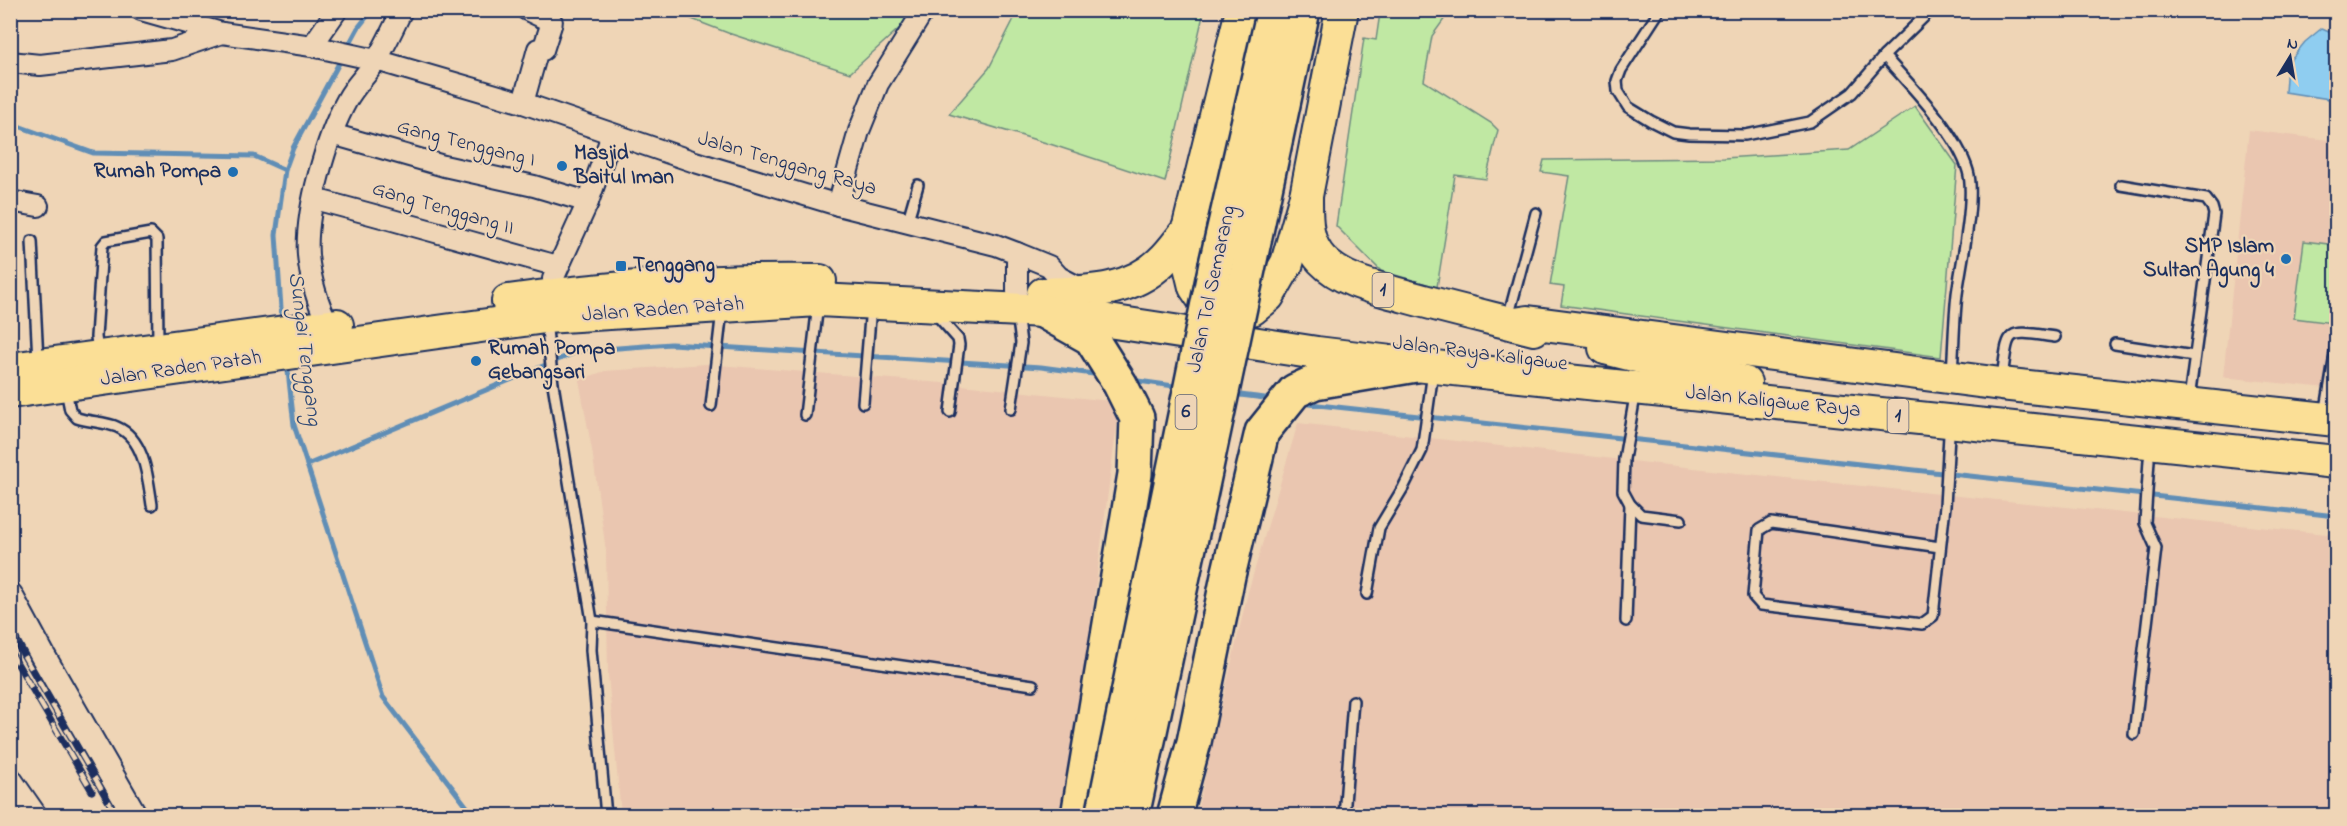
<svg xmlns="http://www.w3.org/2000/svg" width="2347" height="826" viewBox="0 0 2347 826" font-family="'Indie Flower',sans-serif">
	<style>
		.built { fill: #eac6b0 }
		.green { fill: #c0e8a3; stroke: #6e8c80; stroke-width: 1.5 }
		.water { fill: #8fcdf0; stroke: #618eb6; stroke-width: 1.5 }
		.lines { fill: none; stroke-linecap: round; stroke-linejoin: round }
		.stream { stroke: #618eb6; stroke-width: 5 }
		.service-casing { stroke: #1b2f5e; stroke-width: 14 }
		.minor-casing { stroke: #1b2f5e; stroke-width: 24 }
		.tertiary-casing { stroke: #1b2f5e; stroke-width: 28 }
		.trunk-casing { stroke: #1b2f5e; stroke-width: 36 }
		.motorway-casing { stroke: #1b2f5e; stroke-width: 38 }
		.service { stroke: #efd5b6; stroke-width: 9 }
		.minor { stroke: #efd5b6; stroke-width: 20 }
		.tertiary { stroke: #efd5b6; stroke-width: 24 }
		.trunk { stroke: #fbdf96; stroke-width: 32 }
		.motorway { stroke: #fbdf96; stroke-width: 33 }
		.rail-casing { stroke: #1b2f5e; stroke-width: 7 }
		.rail { stroke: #efd5b6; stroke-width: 4.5; stroke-dasharray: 14; stroke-linecap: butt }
		.motorway-bridge-casing { stroke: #1b2f5e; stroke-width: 38; stroke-linecap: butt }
		.motorway-bridge { stroke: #fbdf96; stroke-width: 33 }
		.poi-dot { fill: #1f6fb2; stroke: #efd5b6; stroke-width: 2 }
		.labels { text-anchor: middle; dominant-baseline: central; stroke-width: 4.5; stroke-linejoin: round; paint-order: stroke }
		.shield { fill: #efd5b6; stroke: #5b6178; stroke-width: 1.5 }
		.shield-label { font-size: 20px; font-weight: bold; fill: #1b2f5e }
		.street-label { font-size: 21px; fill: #1b2f5e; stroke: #efd5b6 }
		.poi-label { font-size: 21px; font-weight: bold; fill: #1b2f5e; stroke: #efd5b6; text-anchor: start }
		.water-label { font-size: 22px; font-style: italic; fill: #2c4774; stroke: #efd5b6 }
	</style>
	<rect width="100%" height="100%" fill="#efd5b6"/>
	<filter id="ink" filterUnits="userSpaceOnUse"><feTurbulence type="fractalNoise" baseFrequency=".0167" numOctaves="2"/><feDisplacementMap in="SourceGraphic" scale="12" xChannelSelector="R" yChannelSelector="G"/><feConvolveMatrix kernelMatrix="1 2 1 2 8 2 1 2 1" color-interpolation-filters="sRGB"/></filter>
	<g filter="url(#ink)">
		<g class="built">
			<polygon points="2249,130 2336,141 2336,389 2223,377"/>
			<polygon points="706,364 942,383 1120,402 1074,748 1061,815 621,815 608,675 606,551 592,450 579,380 605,371"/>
			<polygon points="1298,423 1738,473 2336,535 2336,815 1196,816 1248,592"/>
		</g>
		<g class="green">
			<polygon points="671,11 911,11 904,24 850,73 728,33"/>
			<polygon points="1018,11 1204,11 1165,182 1053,145 949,114 989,68"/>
			<polygon points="1374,11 1450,11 1432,36 1424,81 1491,123 1498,130 1486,179 1455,175 1437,287 1381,271 1336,226 1364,38 1376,40 1380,13"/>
			<polygon points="1915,106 1957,165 1941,357 1561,305 1564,287 1550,285 1569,176 1541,172 1544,160 1724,158 1849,150"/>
			<polygon points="2304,241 2336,245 2336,297 2333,323 2294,318"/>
		</g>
		<polygon class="water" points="2322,28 2336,34 2336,100 2285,92 2287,64 2305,42"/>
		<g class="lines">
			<g class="stream">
				<polyline points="10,123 93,153 254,156 285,170"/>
				<polyline points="282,323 276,235 285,170 293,148 358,28 372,10"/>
				<polyline points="287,362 294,425 383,697 474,816"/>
				<polyline points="1131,380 1181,387"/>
				<polyline points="1232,394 1273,399"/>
				<polyline points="1300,403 2336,516"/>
				<polyline points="307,465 579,351 671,344 1041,367 1101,375"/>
			</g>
			<defs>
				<g id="service">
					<polyline points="1660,10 1621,70 1617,81 1618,91 1628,107 1651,121 1673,132 1689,134 1745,135 1810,122 1852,93 1884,56"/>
					<path d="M1931 10 1884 56C1911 86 1957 133 1968 171 1976 198 1961 264 1957 294 1954 320 1954 346 1952 372"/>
					<polyline points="2121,185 2206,199 2212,207 2214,214 2189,399"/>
					<polyline points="907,223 918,185"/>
					<polyline points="32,241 38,360"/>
					<polyline points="935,313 958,339 959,345 950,412"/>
					<polyline points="1508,318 1536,213"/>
					<polyline points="546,321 553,384 592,621 591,650 606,816"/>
					<polyline points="2115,344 2194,356"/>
					<polyline points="98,351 96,337 102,246 106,241 151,233 157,239 158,344"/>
					<polyline points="2334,361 2336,343"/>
					<path d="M2002 378C2009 328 2004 330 2055 337"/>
					<path d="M66 390 70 410 77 418C89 422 106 422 117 427 145 439 148 479 152 505"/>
					<polyline points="1634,402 1624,459 1623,491 1630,504 1641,515 1681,520"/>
					<polyline points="863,403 871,306"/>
					<polyline points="711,406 722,310"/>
					<polyline points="1011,409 1021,343 1017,313"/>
					<polyline points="805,415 818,304"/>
					<polyline points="2325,415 2334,361 2336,360"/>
					<polyline points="1940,547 1771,523 1759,530 1753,596 1761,605 1922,624 1933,616 1945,506 1949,435"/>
					<polyline points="1367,594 1379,528 1403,488 1422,450 1433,372"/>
					<polyline points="592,621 1033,685"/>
					<polyline points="1626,621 1630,504"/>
					<polyline points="2134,734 2156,548 2145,523 2149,460"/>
					<polyline points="1344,816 1353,701"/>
				</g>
				<g id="minor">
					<polyline points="141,10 222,33"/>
					<polyline points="312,46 337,10"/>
					<polyline points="10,62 40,65 172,50 222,33 312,46 376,60 523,103 695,162 838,205 996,245 1017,253 1017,292"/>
					<polyline points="523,103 538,49 543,50 552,22 527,10"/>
					<polyline points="332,134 444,166 534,186 588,202"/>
					<path d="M314 199C396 220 476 244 558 266"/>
					<polyline points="10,201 38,206"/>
					<polyline points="838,205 859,131 878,84 924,10"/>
					<polyline points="1017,253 1049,266 1059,277 1082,289"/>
					<polyline points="553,279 588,202 612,135"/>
					<path d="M329 326C318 305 310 278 308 255 305 212 326 138 347 100 355 85 368 74 377 59 386 44 394 27 402 10"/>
					<polyline points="10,777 37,816"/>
				</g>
				<polyline id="tertiary" points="10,595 43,656 135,816"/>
				<g id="trunk">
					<path d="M1306 196C1306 219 1305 242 1322 260 1343 282 1377 288 1405 296 1448 308 1491 318 1534 329"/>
					<path d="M1043 294C1085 292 1129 293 1161 262 1171 253 1179 241 1188 230"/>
					<path d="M508 301C611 287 716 279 820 281"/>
					<polyline points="1217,317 1252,309 1268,296 1287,263 1306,196 1342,10"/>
					<polyline points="1220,320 1216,318 1195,287 1189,262 1188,230 1242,10"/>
					<polyline points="1515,324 1528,322 2001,384 2336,420"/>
					<polyline points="1605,348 1745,383"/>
					<polyline points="10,369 337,325"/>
					<polyline points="10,392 545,317 818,300 1043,311 1317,353 1416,365 2336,462"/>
				</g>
				<g id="motorway">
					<polyline points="1043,311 1091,338 1120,384 1137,418 1135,474 1078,816"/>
					<polyline points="1174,816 1194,742 1228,576 1262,432 1295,391 1315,382 1416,365"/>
				</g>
			</defs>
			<use href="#service" class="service-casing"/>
			<use href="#minor" class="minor-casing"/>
			<use href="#tertiary" class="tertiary-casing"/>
			<use href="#trunk" class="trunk-casing"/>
			<use href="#motorway" class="motorway-casing"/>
			<use href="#service" class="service"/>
			<use href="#minor" class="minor"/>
			<use href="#tertiary" class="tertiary"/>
			<use href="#trunk" class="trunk"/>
			<use href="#motorway" class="motorway"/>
			<defs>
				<g id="rail">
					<polyline points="10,632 117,816"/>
					<polyline points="10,651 92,791"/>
				</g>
			</defs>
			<use href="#rail" class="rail-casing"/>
			<use href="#rail" class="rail"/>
			<defs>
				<g id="motorway-bridge">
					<polyline points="1103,816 1216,264 1274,10"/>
					<polyline points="1132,816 1303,10"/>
				</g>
			</defs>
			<use href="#motorway-bridge" class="motorway-bridge-casing"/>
			<use href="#motorway-bridge" class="motorway-bridge"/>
		</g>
	</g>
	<g class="poi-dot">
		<circle cx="562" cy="166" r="6"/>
		<circle cx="233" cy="172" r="6"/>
		<circle cx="2286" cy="259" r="6"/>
		<rect x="615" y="260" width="12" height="12" rx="3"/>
		<circle cx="476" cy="361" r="6"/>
	</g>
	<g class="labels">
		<g class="shield">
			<rect x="1372.5" y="273" width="21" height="34" rx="4.5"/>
			<rect x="1175.5" y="395" width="21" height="34" rx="4.5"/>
			<rect x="1887.5" y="399" width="21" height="34" rx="4.5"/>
		</g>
		<g class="shield-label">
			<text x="1383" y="290">1</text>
			<text x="1186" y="412">6</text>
			<text x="1898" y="416">1</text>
		</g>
		<g class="street-label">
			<text transform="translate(466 144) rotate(14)">Gang Tenggang I</text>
			<text transform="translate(787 164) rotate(16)">Jalan Tenggang Raya</text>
			<text transform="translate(443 209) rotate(16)">Gang Tenggang II</text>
			<text transform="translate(1212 289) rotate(-78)">Jalan Tol Semarang</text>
			<text transform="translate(663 310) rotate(-4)">Jalan Raden Patah</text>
			<text transform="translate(1480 354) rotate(7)">Jalan Raya Kaligawe</text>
			<text transform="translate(181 369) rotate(-8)">Jalan Raden Patah</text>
			<text transform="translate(1773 402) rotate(6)">Jalan Kaligawe Raya</text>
		</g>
		<g class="poi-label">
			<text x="574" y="154">Masjid<tspan x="574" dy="24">Baitul Iman</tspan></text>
			<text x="221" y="172" text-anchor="end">Rumah Pompa</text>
			<text x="2274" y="247" text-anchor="end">SMP Islam<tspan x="2274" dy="24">Sultan Agung 4</tspan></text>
			<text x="633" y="266">Tenggang</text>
			<text x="488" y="349">Rumah Pompa<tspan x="488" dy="24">Gebangsari</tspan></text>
		</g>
		<g class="water-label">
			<text transform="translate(304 349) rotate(83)">Sungai Tenggang</text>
		</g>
	</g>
	<rect width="2347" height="826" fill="none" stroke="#efd5b6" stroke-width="36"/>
	<rect x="18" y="18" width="2311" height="790" fill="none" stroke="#1b2f5e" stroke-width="2" filter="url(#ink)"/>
	<g transform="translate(2290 57) rotate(11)" stroke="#efd5b6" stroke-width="4.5" paint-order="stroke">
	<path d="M0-4.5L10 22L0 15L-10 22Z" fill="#1b2f5e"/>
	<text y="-9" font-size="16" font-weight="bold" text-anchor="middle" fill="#1b2f5e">N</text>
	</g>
</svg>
